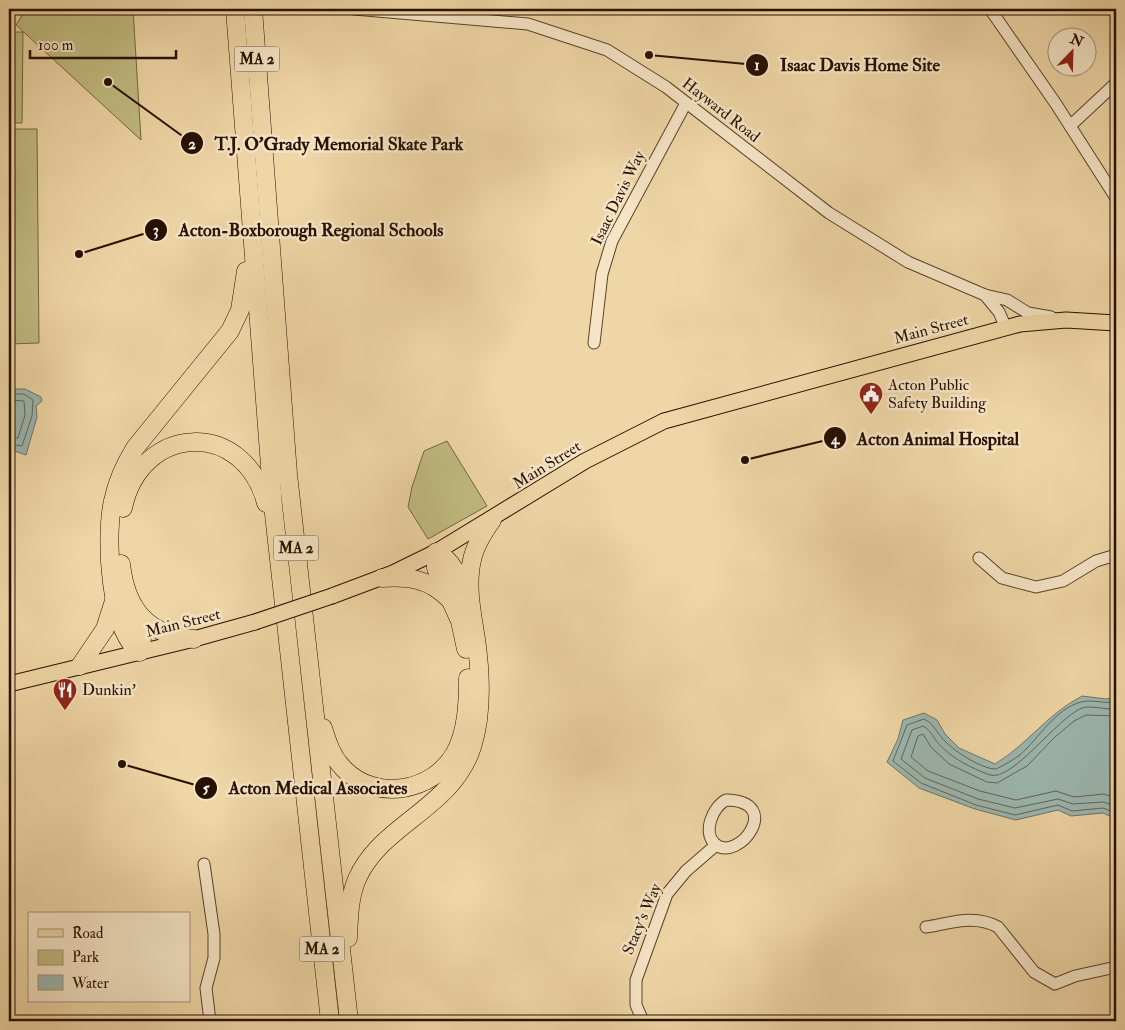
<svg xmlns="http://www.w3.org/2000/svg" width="1125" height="1030" viewBox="0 0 1125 1030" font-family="'IM FELL Double Pica',serif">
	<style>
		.green { fill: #c1bb81; stroke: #746640 }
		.water { fill: #9cb7b0; stroke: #6d746a }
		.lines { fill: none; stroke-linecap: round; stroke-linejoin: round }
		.shore { stroke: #626458; stroke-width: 1 }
		.minor-casing { stroke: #59422a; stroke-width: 13 }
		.major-casing { stroke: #271000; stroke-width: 17 }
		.highway-casing { stroke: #271000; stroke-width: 19 }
		.minor { stroke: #f5e4c5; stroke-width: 11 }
		.major { stroke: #efd6a6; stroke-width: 15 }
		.highway { stroke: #efd6a6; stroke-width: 18 }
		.major-bridge-casing { stroke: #271000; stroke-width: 17; stroke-linecap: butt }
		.major-bridge { stroke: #efd6a6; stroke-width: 15 }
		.labels { text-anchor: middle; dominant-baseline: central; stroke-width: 5; stroke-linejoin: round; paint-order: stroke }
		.shield { fill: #f5e4c5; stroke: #65503b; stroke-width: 1 }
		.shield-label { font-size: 15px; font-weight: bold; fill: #271000 }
		.street-label { font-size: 16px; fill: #271000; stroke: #f5e4c5 }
		.poi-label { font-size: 16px; fill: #271000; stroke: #f5e4c5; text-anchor: start }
		.leader { fill: none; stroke: #271000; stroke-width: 2 }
		.callout-dot { fill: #271000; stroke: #f5e4c5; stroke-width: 2 }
		.mark-label { font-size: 15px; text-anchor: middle; font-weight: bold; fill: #fff }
		.callout-label { font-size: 18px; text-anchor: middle; font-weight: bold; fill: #271000; stroke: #f5e4c5; stroke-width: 5; stroke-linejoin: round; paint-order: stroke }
	</style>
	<rect width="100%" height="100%" fill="#efd6a6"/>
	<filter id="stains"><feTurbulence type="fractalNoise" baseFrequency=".004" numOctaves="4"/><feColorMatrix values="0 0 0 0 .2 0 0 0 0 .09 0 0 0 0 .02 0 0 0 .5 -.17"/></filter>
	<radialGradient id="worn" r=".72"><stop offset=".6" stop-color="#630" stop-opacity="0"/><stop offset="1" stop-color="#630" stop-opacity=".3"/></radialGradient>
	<g class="green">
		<polygon points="26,9 133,9 141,140 16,25"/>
		<polygon points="9,32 23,32 22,123 9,123"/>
		<polygon points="9,129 37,129 39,343 9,344"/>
		<polygon points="447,441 487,506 428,539 408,507 412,487 424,451"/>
	</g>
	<g class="water">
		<polygon points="9,389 25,389 41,397 42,401 36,406 37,417 26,455 9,449"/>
		<path d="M1082 696 1106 699 1116 697V819L1103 813 1071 816 1058 810 1016 820 975 809 919 788 887 762 898 739 903 720 924 713 937 720 945 734 959 748 995 764C1028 744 1046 715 1082 696Z"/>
	</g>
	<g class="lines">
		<g class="shore">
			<polyline points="9,394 24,394 33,400 32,416 22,446 9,444"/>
			<polyline points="9,400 24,401 25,415 18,438 9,438"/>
			<path d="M1116 702C1105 704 1091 699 1081 702 1055 709 1039 738 1020 755 1013 760 1004 765 996 769 981 769 952 750 942 738 935 730 934 724 924 719L907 725 893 761 921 783 976 805 1015 815 1058 805 1072 811 1103 808 1116 813"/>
			<path d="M1116 709C1106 710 1091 705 1082 708 1057 718 1012 782 990 775 971 768 951 758 938 743 932 736 931 730 923 726L912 730 901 759 925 778 978 799 1015 808 1058 799 1073 804 1103 802 1116 806"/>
			<polyline points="1116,716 1086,715 1074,721 1055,737 1027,766 997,783 987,782 949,764 931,747 923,734 918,736 911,757 928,771 980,791 1016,800 1056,791 1074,797 1104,794 1116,798"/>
		</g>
		<defs>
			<g id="minor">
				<polyline points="354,9 528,24 607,50 666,87 829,213 908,262 985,295 1007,300 1028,313 1051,317"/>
				<polyline points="990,9 1056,104 1116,198"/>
				<polyline points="1070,126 1116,83"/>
				<polyline points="985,295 999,312 1006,328"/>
				<polyline points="594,343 602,274 612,241 686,103"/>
				<polyline points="979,558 1002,578 1036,587 1063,581 1096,561 1116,555"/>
				<path d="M726 800C785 801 738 864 715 844 702 832 713 807 726 800Z"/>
				<polyline points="204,864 214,934 214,958 206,988 210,1021"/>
				<path d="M926 927C951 923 974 914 998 927L1034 972 1055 984 1075 976 1116 967"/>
				<polyline points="643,1021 636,1005 636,980 667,894 686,871 716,845"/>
			</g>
			<g id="major">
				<polyline points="332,596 393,573 436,552 585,461 664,421 1020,324 1066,320 1116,323"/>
				<polyline points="9,684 194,639 255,622"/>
			</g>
			<g id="highway">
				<polyline points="235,9 273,505 330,1021"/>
				<polyline points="253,9 288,474 349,1021"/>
				<path d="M123 508C141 423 244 419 266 503"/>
				<path d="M121 564C126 609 147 635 194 639"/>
				<path d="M382 578C408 576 429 579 448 598"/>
				<path d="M130 601 142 638 140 652C109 632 105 535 113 501 117 482 125 464 135 448L230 331 240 310 246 271"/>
				<path d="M466 649 460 621 436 568V552C452 559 461 580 467 596"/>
				<polyline points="80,666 105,629 114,601"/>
				<path d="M323 728C328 744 332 757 344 769 376 802 433 792 455 753 467 731 468 702 468 678"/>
				<path d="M348 938C349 918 349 898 357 879 381 824 452 809 472 747 483 713 481 674 476 639 472 614 466 585 472 560 475 545 484 532 492 520"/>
			</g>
		</defs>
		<use href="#minor" class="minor-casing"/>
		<use href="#major" class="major-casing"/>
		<use href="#highway" class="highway-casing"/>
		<use href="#minor" class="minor"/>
		<use href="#major" class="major"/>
		<use href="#highway" class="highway"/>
		<defs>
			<polyline id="major-bridge" points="255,622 332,596"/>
		</defs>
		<use href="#major-bridge" class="major-bridge-casing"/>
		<use href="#major-bridge" class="major-bridge"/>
	</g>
	<defs>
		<symbol id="civic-pin" viewBox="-11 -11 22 30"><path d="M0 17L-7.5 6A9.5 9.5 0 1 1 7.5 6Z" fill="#8f2418" stroke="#f5e4c5"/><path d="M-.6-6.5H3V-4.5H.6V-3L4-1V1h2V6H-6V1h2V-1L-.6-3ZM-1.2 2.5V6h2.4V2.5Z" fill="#fff"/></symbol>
		<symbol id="restaurant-pin" viewBox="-11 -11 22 30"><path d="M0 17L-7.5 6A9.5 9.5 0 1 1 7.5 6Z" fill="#8f2418" stroke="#f5e4c5"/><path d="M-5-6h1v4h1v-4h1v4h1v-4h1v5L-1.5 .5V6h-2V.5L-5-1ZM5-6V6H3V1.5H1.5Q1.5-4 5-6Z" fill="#fff"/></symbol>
	</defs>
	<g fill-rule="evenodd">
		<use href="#civic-pin" x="857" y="380" width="28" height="38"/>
		<use href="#restaurant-pin" x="51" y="676" width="28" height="38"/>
	</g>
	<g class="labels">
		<g class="shield">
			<rect x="234.5" y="46.5" width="45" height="25" rx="4"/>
			<rect x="273.5" y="535.5" width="45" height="25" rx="4"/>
			<rect x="299.5" y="936.5" width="45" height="25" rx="4"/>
		</g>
		<g class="shield-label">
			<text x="257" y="59">MA 2</text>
			<text x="296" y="548">MA 2</text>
			<text x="322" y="949">MA 2</text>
		</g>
		<g class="street-label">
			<text transform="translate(721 110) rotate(38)">Hayward Road</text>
			<text transform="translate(618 198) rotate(-64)">Isaac Davis Way</text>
			<text transform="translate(931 329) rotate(-15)">Main Street</text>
			<text transform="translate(547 465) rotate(-32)">Main Street</text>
			<text transform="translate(183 623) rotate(-14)">Main Street</text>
			<text transform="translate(642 919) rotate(-67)">Stacy's Way</text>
		</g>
		<g class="poi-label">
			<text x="888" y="385">Acton Public<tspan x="888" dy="18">Safety Building</tspan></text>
			<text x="82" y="690">Dunkin'</text>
		</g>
	</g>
	<path class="leader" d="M649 55L757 65M108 82L192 143M79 254L156 230M745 460L835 438M122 764L206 788"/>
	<g class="callout-dot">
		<circle cx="649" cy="55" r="5"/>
		<circle cx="108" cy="82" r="5"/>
		<circle cx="79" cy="254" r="5"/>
		<circle cx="745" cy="460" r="5"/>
		<circle cx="122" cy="764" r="5"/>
		<circle cx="757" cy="65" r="12"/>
		<circle cx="192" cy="143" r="12"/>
		<circle cx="156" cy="230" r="12"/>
		<circle cx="835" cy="438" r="12"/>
		<circle cx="206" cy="788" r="12"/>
	</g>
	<g class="mark-label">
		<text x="757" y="70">1</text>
		<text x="192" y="149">2</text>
		<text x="156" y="235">3</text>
		<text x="835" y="444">4</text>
		<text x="206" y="793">5</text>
	</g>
	<g class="callout-label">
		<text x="860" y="71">Isaac Davis Home Site</text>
		<text x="339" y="150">T.J. O’Grady Memorial Skate Park</text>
		<text x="311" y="236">Acton-Boxborough Regional Schools</text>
		<text x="938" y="445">Acton Animal Hospital</text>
		<text x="318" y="794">Acton Medical Associates</text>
	</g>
	<rect width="1125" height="1030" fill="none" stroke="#efd6a6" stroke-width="30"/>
	<rect x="10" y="10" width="1105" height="1010" fill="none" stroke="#271000" stroke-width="2.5"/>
	<rect x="15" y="15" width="1095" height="1000" fill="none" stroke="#271000"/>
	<rect x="28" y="912" width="162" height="90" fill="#f5e4c5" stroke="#a38f76"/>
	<rect x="38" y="929" width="25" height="8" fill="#efd6a6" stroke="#a38f76"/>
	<text x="72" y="938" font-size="15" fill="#271000">Road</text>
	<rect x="38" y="950" width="25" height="15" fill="#c1bb81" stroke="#a38f76"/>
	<text x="72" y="962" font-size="15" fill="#271000">Park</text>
	<rect x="38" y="975" width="25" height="15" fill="#9cb7b0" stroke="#a38f76"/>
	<text x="72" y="988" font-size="15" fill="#271000">Water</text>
	<g transform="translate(1072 52) rotate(23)"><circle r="24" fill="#f5e4c5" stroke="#a38f76"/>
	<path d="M0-4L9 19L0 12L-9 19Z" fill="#8f2418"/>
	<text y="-8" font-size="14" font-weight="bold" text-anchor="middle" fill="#271000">N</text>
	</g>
	<path d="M30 50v8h146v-8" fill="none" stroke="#271000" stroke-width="2.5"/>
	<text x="38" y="50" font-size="15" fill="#271000" stroke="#f5e4c5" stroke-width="4" paint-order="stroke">100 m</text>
	<rect width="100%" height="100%" filter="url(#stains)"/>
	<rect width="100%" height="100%" fill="url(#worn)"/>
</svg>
